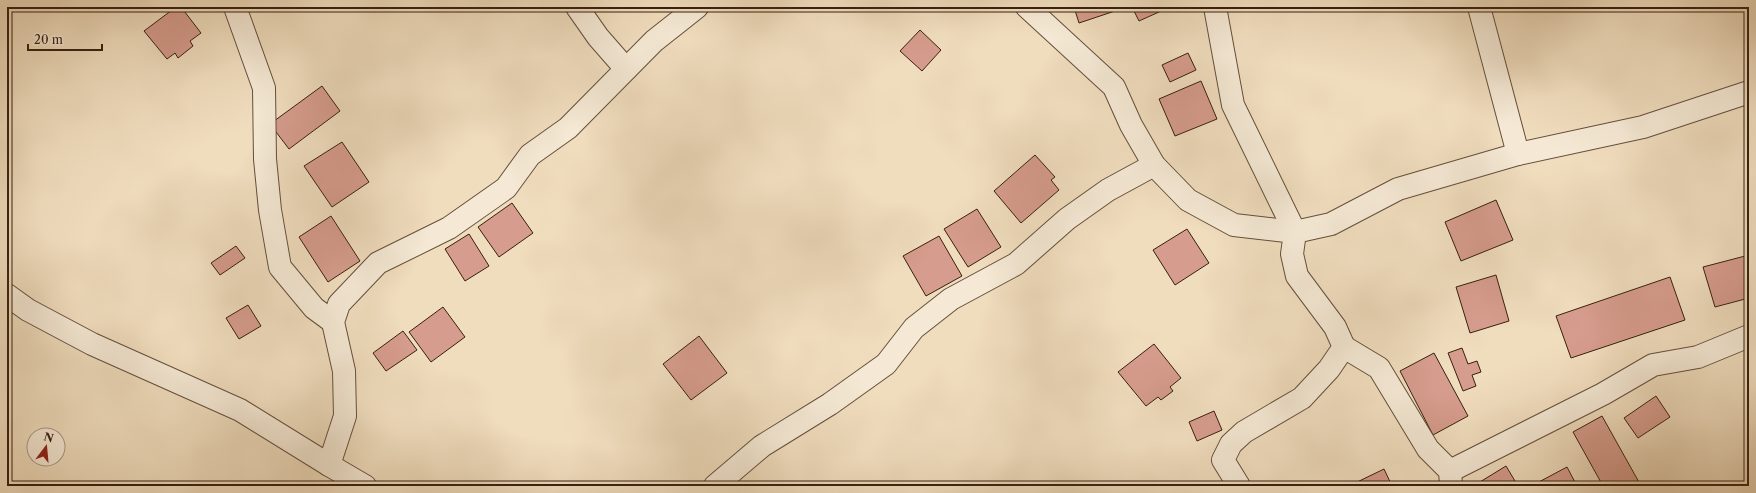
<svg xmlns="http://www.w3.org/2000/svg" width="1756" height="493" viewBox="0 0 1756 493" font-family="'Libre Caslon Text',serif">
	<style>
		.building { fill: #d69c8d; stroke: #372010 }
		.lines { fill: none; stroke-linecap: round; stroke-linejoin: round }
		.street-casing { stroke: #654f3c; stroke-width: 24 }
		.street { stroke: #f5e9d5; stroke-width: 22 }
	</style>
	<rect width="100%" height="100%" fill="#f0ddbe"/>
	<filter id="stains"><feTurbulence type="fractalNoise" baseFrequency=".005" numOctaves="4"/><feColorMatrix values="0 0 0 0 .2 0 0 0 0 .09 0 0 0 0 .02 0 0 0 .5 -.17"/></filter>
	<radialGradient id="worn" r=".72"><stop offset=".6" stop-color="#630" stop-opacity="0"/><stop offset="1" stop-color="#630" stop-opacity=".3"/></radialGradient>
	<g class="building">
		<polygon points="176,7 181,7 201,33 190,41 193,46 178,58 175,53 167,59 144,31"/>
		<polygon points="1074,7 1117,7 1118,10 1079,23"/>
		<polygon points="1132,7 1170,7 1139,21"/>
		<polygon points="920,30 941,50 922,71 900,51"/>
		<polygon points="1188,53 1196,70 1170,82 1162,65"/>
		<polygon points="1201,81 1217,119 1175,136 1159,99"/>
		<polygon points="322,86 340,111 289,149 270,124"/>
		<polygon points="7,120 11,125 7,128"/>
		<polygon points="342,142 369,182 332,207 304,166"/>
		<polygon points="1035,155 1055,177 1051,180 1059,190 1021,223 994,191"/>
		<polygon points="1496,200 1513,240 1461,261 1445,222"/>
		<polygon points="512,203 533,233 499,257 478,227"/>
		<polygon points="977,209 1001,247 968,267 944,229"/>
		<polygon points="331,216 360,261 328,282 299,237"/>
		<polygon points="1187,229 1209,263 1175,285 1153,250"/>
		<polygon points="469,234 489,266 465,281 445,249"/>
		<polygon points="939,236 962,276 926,296 903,256"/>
		<polygon points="236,246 245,258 220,275 211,263"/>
		<polygon points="1749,255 1749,298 1715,307 1703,267"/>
		<polygon points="1496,275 1509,321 1470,333 1456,287"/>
		<polygon points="1670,277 1685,320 1571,358 1556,316"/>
		<polygon points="248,305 261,326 239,339 226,318"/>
		<polygon points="443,307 465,337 431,362 409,332"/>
		<polygon points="403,331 417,350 386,371 373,353"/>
		<polygon points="699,336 727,373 691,400 663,364"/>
		<polygon points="1154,344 1181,378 1170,387 1173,391 1161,400 1158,397 1146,406 1118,372"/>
		<polygon points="1462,348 1468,364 1477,361 1481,372 1472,375 1476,386 1463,391 1448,353"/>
		<polygon points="1434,353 1468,416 1433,435 1400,371"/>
		<polygon points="1656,396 1670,417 1638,438 1624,418"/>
		<polygon points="1214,411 1222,430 1197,441 1189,422"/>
		<polygon points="1602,416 1640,484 1636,486 1603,486 1573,432"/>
		<polygon points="1506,466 1518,486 1475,486 1475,485"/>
		<polygon points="1567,467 1577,486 1539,486 1537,483"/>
		<polygon points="1384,469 1392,486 1349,486"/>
	</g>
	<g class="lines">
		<defs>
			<g id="street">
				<polyline points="235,7 264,88 265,159 270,210 280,267 314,308 333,322"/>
				<polyline points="577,7 598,37 626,69"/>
				<polyline points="1027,7 1114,87 1131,125 1154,165 1188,200 1234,225 1295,232 1331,224 1398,189 1518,154 1643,127 1749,92"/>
				<polyline points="1215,7 1233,105 1295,232 1292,254 1297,276 1335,327 1344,347 1329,369 1302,398 1244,432 1231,444 1223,460 1239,486"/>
				<polyline points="1479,7 1518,154"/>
				<polyline points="7,295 28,310 92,344 240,410 329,465 365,486"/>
				<polyline points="1344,347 1379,368 1428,449 1450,471 1451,485"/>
				<polyline points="329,465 345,416 344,371 333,322 339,304 378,263 449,228 506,188 530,155 568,128 654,41 697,7"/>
				<polyline points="1450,471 1603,394 1653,365 1698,357 1749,336"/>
				<polyline points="715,486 762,446 830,404 886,364 914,328 951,299 1016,264 1067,219 1108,190 1154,165"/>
			</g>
		</defs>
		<use href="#street" class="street-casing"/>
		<use href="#street" class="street"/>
	</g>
	<rect width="1756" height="493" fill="none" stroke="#f0ddbe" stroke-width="24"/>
	<rect x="8" y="8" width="1740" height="477" fill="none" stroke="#372010" stroke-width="2"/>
	<rect x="12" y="12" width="1732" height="469" fill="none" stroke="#372010"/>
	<g transform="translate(46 447) rotate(16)"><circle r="19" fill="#f5e9d5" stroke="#a99986"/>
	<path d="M0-3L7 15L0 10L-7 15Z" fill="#8f2418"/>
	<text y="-6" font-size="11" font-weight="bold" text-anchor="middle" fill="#372010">N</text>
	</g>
	<path d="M28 44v6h74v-6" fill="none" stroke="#372010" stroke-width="2"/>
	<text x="34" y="44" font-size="12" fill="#372010" stroke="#f5e9d5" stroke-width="3" paint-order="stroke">20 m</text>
	<rect width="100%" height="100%" filter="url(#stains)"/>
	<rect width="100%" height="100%" fill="url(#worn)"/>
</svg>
